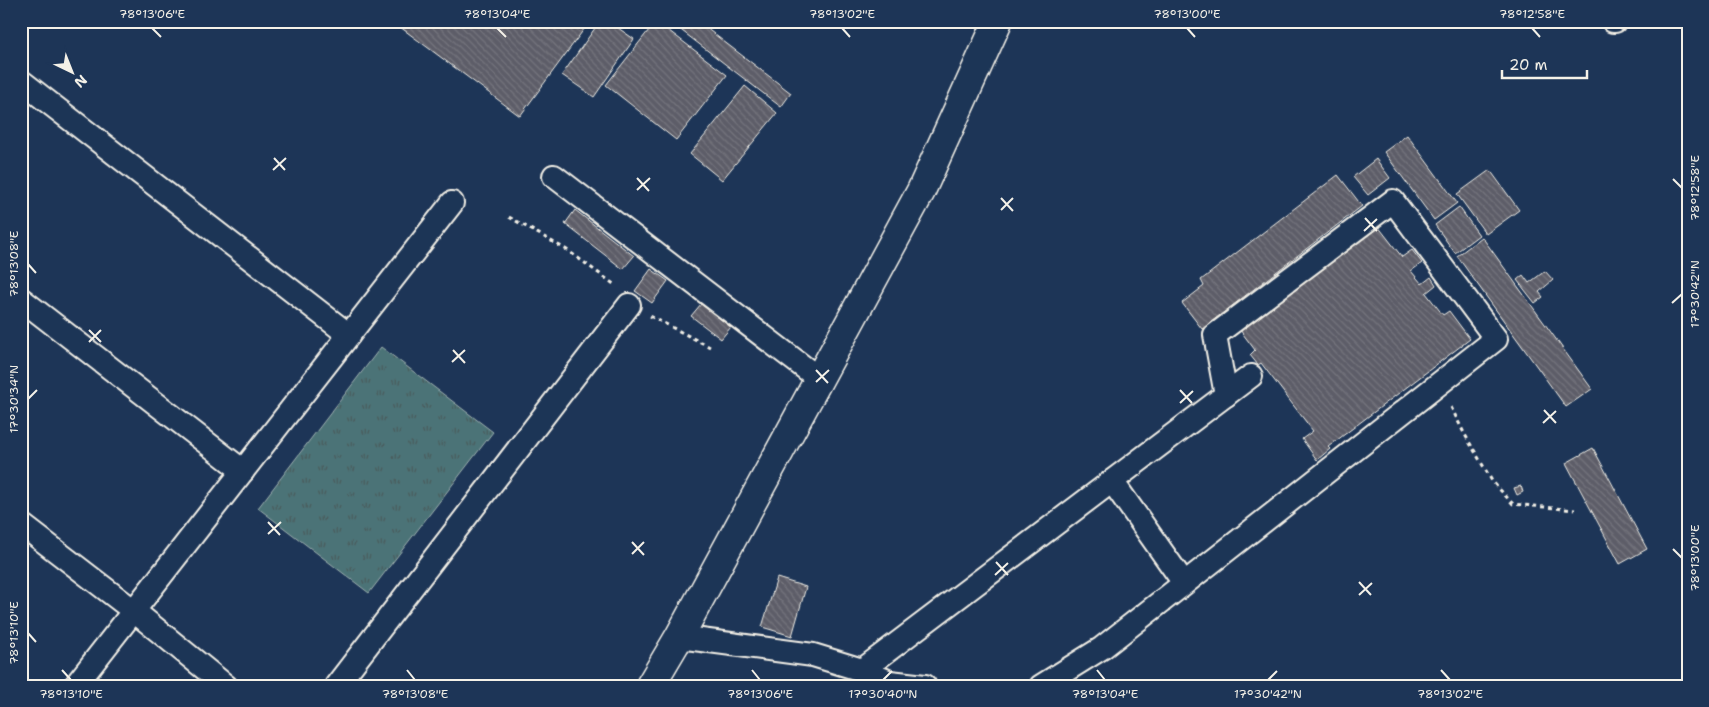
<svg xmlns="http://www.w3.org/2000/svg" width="1709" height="707" viewBox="0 0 1709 707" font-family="'Shantell Sans',sans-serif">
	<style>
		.grass { fill: url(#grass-tufts); stroke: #a0b2b0 }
		.building { fill: url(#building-back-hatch); stroke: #f4f1e8 }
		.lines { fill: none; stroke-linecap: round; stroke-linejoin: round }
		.minor-casing { stroke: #f4f1e8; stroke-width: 26 }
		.secondary-casing { stroke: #f4f1e8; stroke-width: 31 }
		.path { stroke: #f4f1e8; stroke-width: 3; stroke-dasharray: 4 4; stroke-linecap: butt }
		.minor { stroke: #1d3557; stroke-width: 22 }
		.secondary { stroke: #1d3557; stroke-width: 28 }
		.ticks { fill: none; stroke: #f4f1e8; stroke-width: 2 }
		.neatline { fill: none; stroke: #f4f1e8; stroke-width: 2 }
		.ticks-label { font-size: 12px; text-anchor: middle; fill: #f4f1e8 }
	</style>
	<defs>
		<pattern id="grass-tufts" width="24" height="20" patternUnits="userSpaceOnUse" patternTransform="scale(1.25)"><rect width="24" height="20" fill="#4b7377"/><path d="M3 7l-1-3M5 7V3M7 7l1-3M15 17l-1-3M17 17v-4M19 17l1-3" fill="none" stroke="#4a5b5c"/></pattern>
		<pattern id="building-back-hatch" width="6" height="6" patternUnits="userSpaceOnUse" patternTransform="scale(1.25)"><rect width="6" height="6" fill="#5d5d68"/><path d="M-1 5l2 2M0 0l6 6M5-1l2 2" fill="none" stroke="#75757e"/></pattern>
	</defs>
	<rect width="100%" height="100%" fill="#1d3557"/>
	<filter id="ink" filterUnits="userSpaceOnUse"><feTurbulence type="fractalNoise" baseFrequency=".02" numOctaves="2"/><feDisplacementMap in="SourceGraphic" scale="10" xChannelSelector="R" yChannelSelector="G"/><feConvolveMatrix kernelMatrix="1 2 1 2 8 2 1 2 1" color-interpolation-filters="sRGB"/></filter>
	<g filter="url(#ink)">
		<polygon class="grass" points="381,347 493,432 369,593 258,508"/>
		<g class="building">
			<polygon points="392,21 590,21 520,116"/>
			<polygon points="600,21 608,21 634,39 594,97 562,75"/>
			<polygon points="656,21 727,75 676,140 606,85"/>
			<polygon points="669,21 697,21 791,93 781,107"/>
			<polygon points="745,86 777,113 722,180 690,154"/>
			<polygon points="1407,135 1457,203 1434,220 1384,152"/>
			<polygon points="1376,159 1390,178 1368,195 1353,177"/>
			<polygon points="1490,170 1519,210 1486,234 1457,194"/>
			<polygon points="1338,175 1362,206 1202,329 1182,303 1204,286 1201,280"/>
			<polygon points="1459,207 1479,235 1455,253 1435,225"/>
			<polygon points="575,210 634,256 623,269 565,224"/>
			<polygon points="1374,221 1402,257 1412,250 1422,263 1411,271 1422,284 1431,277 1436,285 1426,293 1443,315 1449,311 1470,339 1328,447 1330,449 1317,460 1302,439 1313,431 1261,363 1258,365 1250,355 1255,350 1237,326"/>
			<polygon points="1482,237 1592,389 1566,407 1457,256"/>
			<polygon points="651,269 668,281 652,303 635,291"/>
			<polygon points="1545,271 1553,280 1539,292 1543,297 1535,303 1517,280 1523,275 1529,283"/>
			<polygon points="701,304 731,327 721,339 691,316"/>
			<polygon points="1593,448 1647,549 1620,564 1566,463"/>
			<polygon points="1521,486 1523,492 1517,495 1514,488"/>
			<polygon points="777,578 806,587 792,636 762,627"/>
		</g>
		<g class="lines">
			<defs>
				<g id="minor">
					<polyline points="1613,21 1615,21"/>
					<polyline points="21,81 349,335"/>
					<polyline points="554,176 818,378"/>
					<polyline points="21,299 243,471"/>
					<polyline points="1112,481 1184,583"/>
					<polyline points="21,524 134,611 226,686"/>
					<polyline points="679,637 813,655 862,670 890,682 925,686"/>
					<polyline points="862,670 1251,376"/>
					<polyline points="75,686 452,203"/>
					<polyline points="336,686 629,305"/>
					<polyline points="1041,686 1102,648 1496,339 1393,201 1215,335 1226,395"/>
				</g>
				<polyline id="secondary" points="650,686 679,637 921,191 998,21"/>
			</defs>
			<use href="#minor" class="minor-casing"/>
			<use href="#secondary" class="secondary-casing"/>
			<g class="path">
				<polyline points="509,217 567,250 615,285"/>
				<polyline points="650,316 710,347"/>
				<polyline points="1451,407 1464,433 1492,481 1513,504 1575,510"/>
			</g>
			<use href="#minor" class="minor"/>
			<use href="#secondary" class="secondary"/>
		</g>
	</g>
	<path class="ticks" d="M152 28 161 37M497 28 506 37M842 28 850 37M1187 28 1195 37M1532 28 1540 37M274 158 285 170M273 170 286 158M637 178 649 191M1673 179 1682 188M637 190 650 178M1001 198 1013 211M1001 210 1013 198M1365 218 1377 231M1364 231 1377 219M28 264 36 273M1672 303 1682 294M89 330 101 342M89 342 101 330M453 350 465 363M452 362 465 350M816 370 828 383M816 382 829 370M1180 390 1192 403M28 399 37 390M1180 403 1193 391M1544 410 1556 423M1543 423 1556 411M268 522 280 535M268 534 281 522M632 542 644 555M1673 549 1682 558M632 554 644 542M996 562 1008 575M995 575 1008 563M1359 582 1371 595M1359 595 1372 583M28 633 36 642M62 670 71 680M407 670 415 680M752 670 760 680M1097 670 1105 680M1441 670 1450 680M883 680 892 671M1268 680 1277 671"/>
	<rect width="1709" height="707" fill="none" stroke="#1d3557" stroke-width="55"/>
	<g transform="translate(72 72) rotate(137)" stroke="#1d3557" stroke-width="4" paint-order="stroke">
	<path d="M0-4L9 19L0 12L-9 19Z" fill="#f4f1e8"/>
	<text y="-8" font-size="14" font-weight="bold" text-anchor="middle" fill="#f4f1e8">N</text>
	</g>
	<path d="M1502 70v8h85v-8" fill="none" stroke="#f4f1e8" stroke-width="2.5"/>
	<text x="1509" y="70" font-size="15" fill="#f4f1e8" stroke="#1d3557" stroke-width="4" paint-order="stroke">20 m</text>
	<rect x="28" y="28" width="1654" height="652" class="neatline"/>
	<g class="ticks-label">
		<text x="152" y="18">78°13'06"E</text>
		<text x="497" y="18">78°13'04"E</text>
		<text x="842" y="18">78°13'02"E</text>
		<text x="1187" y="18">78°13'00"E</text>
		<text x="1532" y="18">78°12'58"E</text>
		<text transform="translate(1695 188) rotate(-90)" y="4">78°12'58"E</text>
		<text transform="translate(14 264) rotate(-90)" y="4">78°13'08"E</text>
		<text transform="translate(1695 294) rotate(-90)" y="4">17°30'42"N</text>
		<text transform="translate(14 399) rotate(-90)" y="4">17°30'34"N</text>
		<text transform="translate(1695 558) rotate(-90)" y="4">78°13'00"E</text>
		<text transform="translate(14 633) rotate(-90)" y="4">78°13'10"E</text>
		<text x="71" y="698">78°13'10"E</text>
		<text x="415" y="698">78°13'08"E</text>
		<text x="760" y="698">78°13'06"E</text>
		<text x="883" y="698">17°30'40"N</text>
		<text x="1105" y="698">78°13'04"E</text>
		<text x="1268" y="698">17°30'42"N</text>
		<text x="1450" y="698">78°13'02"E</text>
	</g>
</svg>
